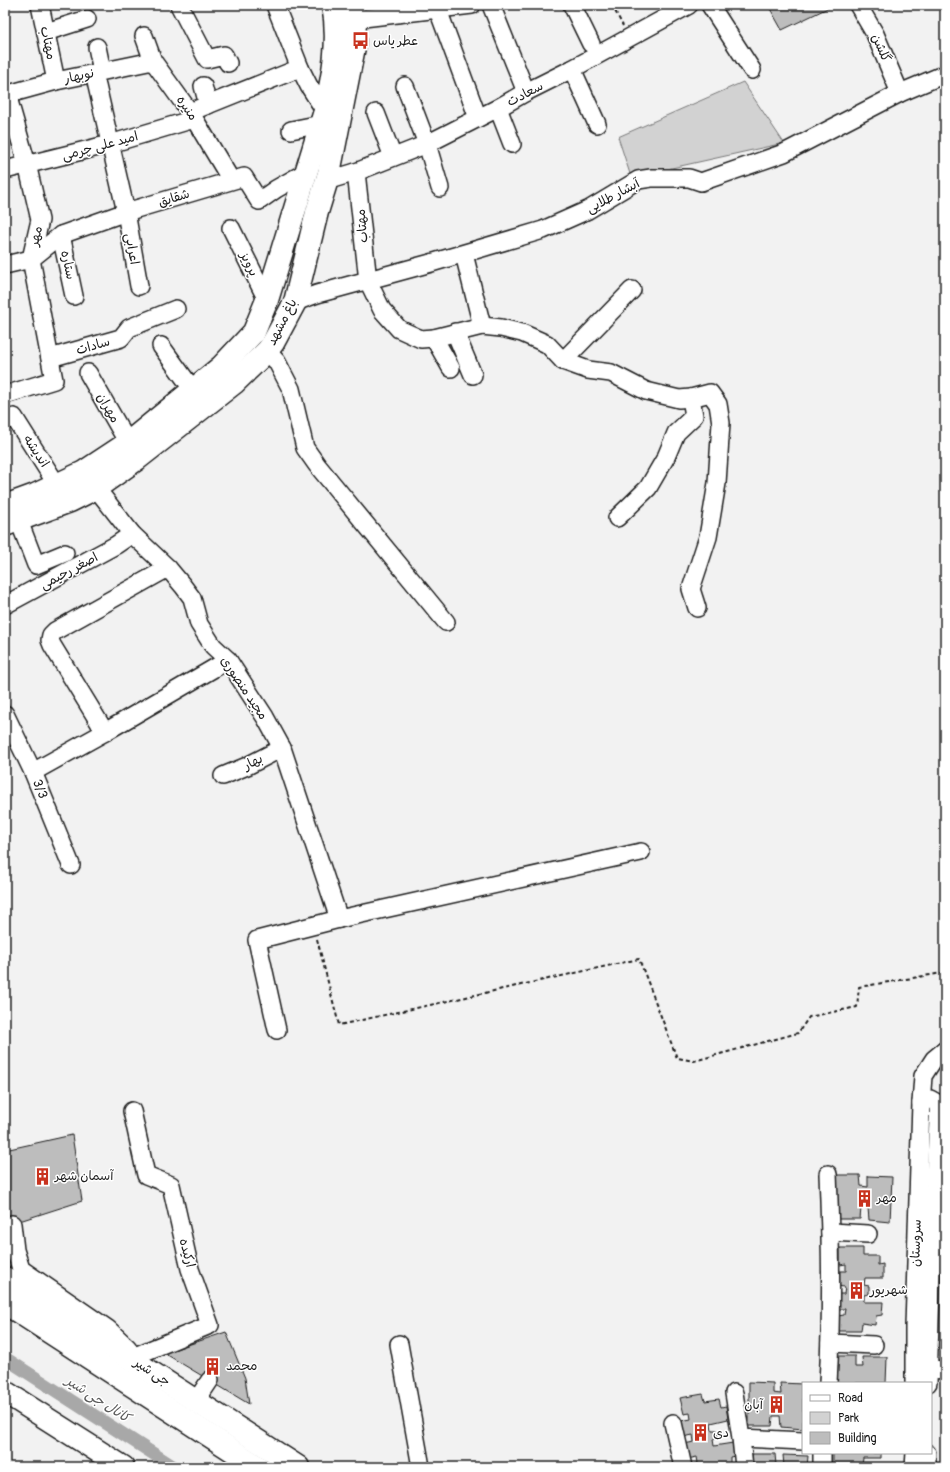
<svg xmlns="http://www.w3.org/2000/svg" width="950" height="1472" viewBox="0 0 950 1472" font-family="Pangolin,'Playpen Sans Arabic',sans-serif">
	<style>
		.green { fill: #d2d2d2; stroke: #777 }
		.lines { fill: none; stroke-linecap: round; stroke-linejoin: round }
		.canal { stroke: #a8a8a8; stroke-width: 13 }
		.building { fill: #bdbdbd; stroke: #1c1c1c }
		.minor-casing { stroke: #1c1c1c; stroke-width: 20 }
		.major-casing { stroke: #1c1c1c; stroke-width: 25 }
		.path { stroke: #1c1c1c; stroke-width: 2; stroke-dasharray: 4 3; stroke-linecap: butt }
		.minor { stroke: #fff; stroke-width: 17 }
		.major { stroke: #fff; stroke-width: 22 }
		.labels { text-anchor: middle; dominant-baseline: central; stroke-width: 3; stroke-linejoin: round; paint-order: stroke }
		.poi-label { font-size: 13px; fill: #1c1c1c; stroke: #fff; text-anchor: start }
		.street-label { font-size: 13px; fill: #1c1c1c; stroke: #fff }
		.water-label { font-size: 14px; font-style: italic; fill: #5b5b5b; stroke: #fff }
	</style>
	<rect width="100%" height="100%" fill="#f2f2f2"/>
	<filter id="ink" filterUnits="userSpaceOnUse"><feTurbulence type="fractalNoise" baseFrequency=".025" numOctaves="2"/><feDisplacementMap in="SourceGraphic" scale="8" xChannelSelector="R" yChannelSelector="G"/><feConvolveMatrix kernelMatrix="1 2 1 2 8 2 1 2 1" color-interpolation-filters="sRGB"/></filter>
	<g filter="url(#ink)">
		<polygon class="green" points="743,82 784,143 631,177 618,137"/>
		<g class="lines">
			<polyline class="canal" points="5,1358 174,1467"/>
		</g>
		<g class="building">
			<polygon points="768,5 834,5 782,30"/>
			<polygon points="72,1135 82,1201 7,1225 5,1214 5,1150"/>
			<polygon points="836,1175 860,1175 861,1186 868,1187 868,1176 892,1177 890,1222 869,1220 868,1208 861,1208 860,1219 836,1219"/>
			<polygon points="840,1248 863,1248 863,1256 878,1256 878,1265 883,1264 883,1278 865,1278 864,1285 869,1286 869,1294 864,1295 864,1302 883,1302 882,1315 876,1316 875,1325 862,1323 861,1331 838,1331 838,1316 844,1315 845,1309 834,1309 834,1294 844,1294 845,1287 835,1286 835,1271 846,1271 846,1264 840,1265"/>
			<polygon points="226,1332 245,1378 249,1404 164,1353"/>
			<polygon points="831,1356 855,1356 855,1367 863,1367 862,1357 887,1357 886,1383 831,1383"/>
			<polygon points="749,1382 773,1383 773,1393 781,1394 780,1383 803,1384 803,1429 781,1427 780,1416 773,1416 772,1426 749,1426"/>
			<polygon points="703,1394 705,1401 719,1399 721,1407 726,1406 728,1419 711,1423 712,1430 717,1430 718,1438 713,1439 714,1446 733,1443 735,1456 730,1457 730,1467 692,1467 692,1465 698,1463 697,1457 687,1459 684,1444 694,1442 693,1435 683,1437 681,1421 691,1419 690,1413 684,1414 680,1398"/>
			<polygon points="833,1453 881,1453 881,1458 863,1458 862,1466 868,1467 833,1467"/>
			<polygon points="752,1454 775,1454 776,1465 784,1466 783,1455 808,1456 807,1467 752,1467"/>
		</g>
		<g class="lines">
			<defs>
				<g id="minor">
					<polyline points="40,5 56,81"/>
					<polyline points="179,5 207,59 224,55 228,63"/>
					<polyline points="275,5 300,68 309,86 325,111"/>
					<polyline points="491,5 526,92"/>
					<polyline points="572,5 591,44"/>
					<polyline points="710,5 752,70"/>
					<polyline points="858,5 875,34 900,93"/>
					<polyline points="438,10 478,118"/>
					<polyline points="355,19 472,5"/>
					<polyline points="46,32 87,19"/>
					<polyline points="144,36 153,61 192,115 231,180"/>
					<polyline points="97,47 102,71"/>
					<polyline points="572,69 597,124"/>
					<polyline points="94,73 126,212 139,286"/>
					<polyline points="203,86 208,105"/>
					<polyline points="405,86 427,144 440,188"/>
					<polyline points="5,95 56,81 153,61"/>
					<polyline points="498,108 512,144"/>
					<polyline points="190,112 300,68"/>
					<polyline points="376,113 393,157"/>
					<polyline points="291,130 321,124"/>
					<polyline points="5,170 110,144 194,119"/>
					<polyline points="356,172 368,281 382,310 399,329 421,339 434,338 482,326 501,328 522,333 547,344 563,361 588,370 611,373 646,391 679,399 691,398 710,393 718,404 721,423 717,483 708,537 691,589 697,608"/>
					<polyline points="326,181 356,172 427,144 498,108 526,92 572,69 689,5"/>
					<polyline points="231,228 267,300"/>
					<polyline points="61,235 74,296"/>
					<polyline points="464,254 482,326"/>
					<polyline points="5,265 31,259 61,235 126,212 244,177 259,201 276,189 306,172"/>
					<polyline points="295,302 317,294 431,263 543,230 588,210 638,180 651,178 689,178 701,182 784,153 900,93 945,74"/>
					<polyline points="455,332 473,375"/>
					<polyline points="434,338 451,368"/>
					<polyline points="161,346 193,390"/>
					<polyline points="267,351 277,362 291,389 305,448 317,465 446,622"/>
					<polyline points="50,358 121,338 129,328 176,309"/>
					<polyline points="563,361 632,290"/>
					<polyline points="88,373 128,443"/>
					<polyline points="5,395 54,380 31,259 40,220 27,164 7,94"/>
					<polyline points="14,417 57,485"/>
					<polyline points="96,488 132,534 168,568 183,586 192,598 199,624 213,646 228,660 265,717 282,748 339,919"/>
					<polyline points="617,518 648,488 666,457 676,433 694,416 691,398"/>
					<polyline points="19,521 36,565 65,553"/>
					<polyline points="5,605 116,545 132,534"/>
					<polyline points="5,714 33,772 71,865"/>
					<polyline points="105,732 52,645 50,640 51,635 55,631 168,568"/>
					<polyline points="33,772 105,732 228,660"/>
					<polyline points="223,776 247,766 282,748"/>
					<polyline points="277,1030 257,940 339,919 641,852"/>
					<polyline points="921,1103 930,1099 939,1104 934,1196 928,1383"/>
					<path d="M828 1174C831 1244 832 1313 828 1383"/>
					<polyline points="12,1224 15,1250 21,1269 108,1329 128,1348 130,1358 210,1325 190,1269 171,1185 146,1175 132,1111"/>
					<polyline points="830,1232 868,1234"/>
					<polyline points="830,1343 874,1345"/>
					<polyline points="399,1344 421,1467"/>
					<polyline points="929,1369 945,1370"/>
					<polyline points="914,1383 914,1327 921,1103 923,1076 934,1059 945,1050"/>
					<polyline points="734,1393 741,1438 803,1441"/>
					<polyline points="196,1401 210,1380"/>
					<polyline points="673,1423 683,1467"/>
					<polyline points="741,1438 744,1467"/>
					<polyline points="822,1467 822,1453"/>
					<polyline points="914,1467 915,1453"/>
					<polyline points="927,1467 927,1453"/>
				</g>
				<g id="major">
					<path d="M5 506 35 495 84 472 128 443 221 367 254 332 267 300 325 111C333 76 340 41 333 5"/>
					<polyline points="5,525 70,501 96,488 137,459 234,383 267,351 273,343 295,302 317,212 329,173 354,47 355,19 352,5"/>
					<polyline points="5,1278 298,1467"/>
					<polyline points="5,1303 258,1467"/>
					<polyline points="5,1392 123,1467"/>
				</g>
			</defs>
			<use href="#minor" class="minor-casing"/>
			<use href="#major" class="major-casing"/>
			<g class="path">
				<polyline points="612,5 623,26"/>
				<polyline points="317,939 339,1025 639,959 677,1058 694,1061 798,1033 809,1017 857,1007 859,987 942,973 945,975"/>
			</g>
			<use href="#minor" class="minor"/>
			<use href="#major" class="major"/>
		</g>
	</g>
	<defs>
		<symbol id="bus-bare" viewBox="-9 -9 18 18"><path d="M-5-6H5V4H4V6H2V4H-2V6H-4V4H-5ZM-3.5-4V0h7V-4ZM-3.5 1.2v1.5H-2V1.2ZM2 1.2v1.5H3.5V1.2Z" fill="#c8321e" stroke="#fff" stroke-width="2.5" paint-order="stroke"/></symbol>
		<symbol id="building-bare" viewBox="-9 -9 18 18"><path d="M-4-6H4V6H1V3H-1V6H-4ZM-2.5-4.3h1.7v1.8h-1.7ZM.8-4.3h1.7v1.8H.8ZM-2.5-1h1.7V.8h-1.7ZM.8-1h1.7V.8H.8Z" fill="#c8321e" stroke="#fff" stroke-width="2.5" paint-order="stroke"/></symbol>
	</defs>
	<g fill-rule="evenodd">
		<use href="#bus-bare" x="348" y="28" width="25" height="25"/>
		<use href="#building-bare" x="30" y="1164" width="25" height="25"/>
		<use href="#building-bare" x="852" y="1186" width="25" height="25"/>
		<use href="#building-bare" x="844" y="1278" width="25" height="25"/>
		<use href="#building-bare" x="200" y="1354" width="25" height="25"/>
		<use href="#building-bare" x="764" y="1392" width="25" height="25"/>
		<use href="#building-bare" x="688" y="1420" width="25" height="25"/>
	</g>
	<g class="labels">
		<g class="poi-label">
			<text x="373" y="41">عطر یاس</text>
			<text x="55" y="1176">آسمان شهر</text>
			<text x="877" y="1198">مهر</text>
			<text x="870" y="1290">شهریور</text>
			<text x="226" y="1366">محمد</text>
			<text x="763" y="1405" text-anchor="end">آبان</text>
			<text x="713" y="1433">دی</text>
		</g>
		<g class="street-label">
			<text transform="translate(48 43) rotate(78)">مهتاب</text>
			<text transform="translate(881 48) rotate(66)">گلشن</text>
			<text transform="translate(79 76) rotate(-12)">نوبهار</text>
			<text transform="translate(525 94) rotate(-28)">سعادت</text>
			<text transform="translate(187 108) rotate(56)">منیره</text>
			<text transform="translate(100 146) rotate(-15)">امید علی چرمی</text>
			<text transform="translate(613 196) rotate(-28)">آبشار طلایی</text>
			<text transform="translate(174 198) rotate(-17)">شقایق</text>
			<text transform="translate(362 226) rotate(-95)">مهتاب</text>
			<text transform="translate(36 236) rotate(-77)">مهر</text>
			<text transform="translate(132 249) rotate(80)">اعرابی</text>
			<text transform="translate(249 264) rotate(64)">پرویز</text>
			<text transform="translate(68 265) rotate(78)">ستاره</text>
			<text transform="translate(282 322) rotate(-63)">باغ مشهد</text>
			<text transform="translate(93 346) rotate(-16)">سادات</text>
			<text transform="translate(108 408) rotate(60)">مهران</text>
			<text transform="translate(36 451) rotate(57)">اندیشه</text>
			<text transform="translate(69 571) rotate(-28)">اصغر رحیمی</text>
			<text transform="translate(244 688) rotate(56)">مجید منصوری</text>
			<text transform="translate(253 762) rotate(-26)">بهار</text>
			<text transform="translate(40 789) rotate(68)">3/3</text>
			<text transform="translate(916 1243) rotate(-88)">سروستان</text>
			<text transform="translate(187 1253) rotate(76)">ارکیده</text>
			<text transform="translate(152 1372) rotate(33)">جی شیر</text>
		</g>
		<g class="water-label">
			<text transform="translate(98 1399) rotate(33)">کانال جی شیر</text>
		</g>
	</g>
	<rect width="950" height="1472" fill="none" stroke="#fff" stroke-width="20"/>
	<rect x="10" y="10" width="930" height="1452" fill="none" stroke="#1c1c1c" stroke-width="1.5" filter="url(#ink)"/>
	<rect x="802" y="1382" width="130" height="72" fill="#ffffff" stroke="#a4a4a4"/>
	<rect x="810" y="1395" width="20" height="6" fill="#ffffff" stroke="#a4a4a4"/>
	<text x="838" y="1402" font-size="12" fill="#1c1c1c">Road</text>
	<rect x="810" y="1412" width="20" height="12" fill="#d2d2d2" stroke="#a4a4a4"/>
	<text x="838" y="1422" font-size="12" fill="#1c1c1c">Park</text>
	<rect x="810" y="1432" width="20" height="12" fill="#bdbdbd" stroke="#a4a4a4"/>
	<text x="838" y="1442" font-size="12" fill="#1c1c1c">Building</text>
</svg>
